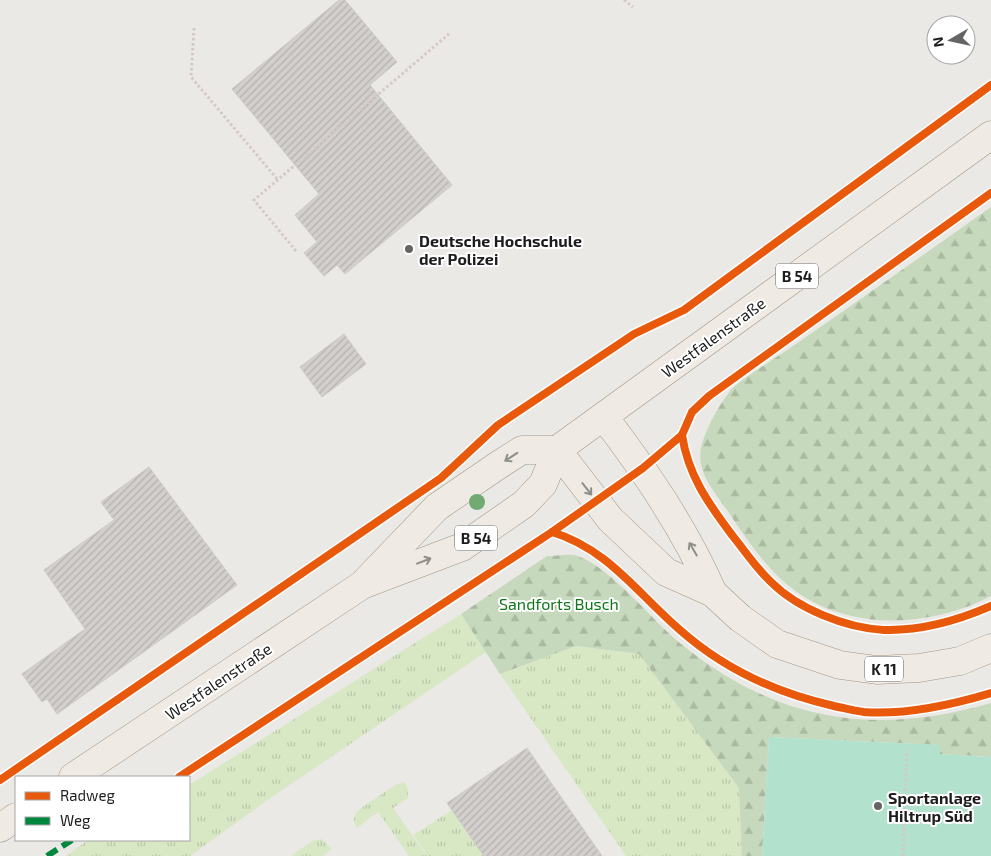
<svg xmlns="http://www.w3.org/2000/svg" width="991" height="856" viewBox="0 0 991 856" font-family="'Exo 2',sans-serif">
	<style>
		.grass { fill: url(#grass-tufts) }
		.forest { fill: url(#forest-firs) }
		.pitch { fill: #b2e1cd }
		.building { fill: url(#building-hatch); stroke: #cecbc7 }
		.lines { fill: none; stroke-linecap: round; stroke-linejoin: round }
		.primary-casing { stroke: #a19684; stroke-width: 29 }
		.path { stroke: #d5c8c6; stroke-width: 3; stroke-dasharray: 2.5 2.5; stroke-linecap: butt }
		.primary { stroke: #efebe4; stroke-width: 28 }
		.quiet { stroke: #00873e; stroke-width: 6; stroke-dasharray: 12 6; stroke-linecap: butt }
		.cycleway-casing { stroke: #fff; stroke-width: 11 }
		.cycleway { stroke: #e8590c; stroke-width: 8 }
		.tree { fill: #72aa74 }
		.oneway { stroke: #908e8a }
		.poi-dot { fill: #656463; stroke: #fff; stroke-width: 2 }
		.labels { text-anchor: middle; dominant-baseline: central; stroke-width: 4; stroke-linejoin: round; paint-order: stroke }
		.shield { fill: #fff; stroke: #616161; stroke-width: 1 }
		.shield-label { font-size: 15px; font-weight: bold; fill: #1d1d1d }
		.poi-label { font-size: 16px; font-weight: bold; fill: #1d1d1d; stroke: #fff; text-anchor: start }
		.street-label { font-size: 16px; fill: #1d1d1d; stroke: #fff }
		.park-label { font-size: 16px; fill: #0f7717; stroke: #fff }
	</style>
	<defs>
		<pattern id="grass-tufts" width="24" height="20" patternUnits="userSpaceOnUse" patternTransform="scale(1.25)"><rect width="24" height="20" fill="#d8e8c5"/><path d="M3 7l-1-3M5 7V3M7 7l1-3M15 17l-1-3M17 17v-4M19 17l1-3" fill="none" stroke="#b9c7a9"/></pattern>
		<pattern id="forest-firs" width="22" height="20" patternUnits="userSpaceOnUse" patternTransform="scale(1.25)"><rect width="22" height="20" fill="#c6d9bc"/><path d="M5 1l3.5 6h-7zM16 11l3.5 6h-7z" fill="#aabaa1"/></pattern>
		<pattern id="building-hatch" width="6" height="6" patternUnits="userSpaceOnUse" patternTransform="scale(1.25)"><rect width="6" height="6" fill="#d2cfcd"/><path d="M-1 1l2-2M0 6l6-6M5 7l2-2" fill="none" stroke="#b4b1b0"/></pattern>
	</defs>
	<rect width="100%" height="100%" fill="#ebe9e6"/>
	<g class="grass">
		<polygon points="461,614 486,652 269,799 190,856 66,856 88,840 189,840 189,785"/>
		<polygon points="576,646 639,654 739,788 742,856 626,856 500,674"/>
		<path d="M405 782 408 789V798L393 808 427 856H409L378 812 357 828C353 822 353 818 357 811L395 785Z"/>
		<polygon points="452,810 484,856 428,856 413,835"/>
		<polygon points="322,839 332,849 323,856 291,856 312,841"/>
	</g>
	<g class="forest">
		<path d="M991 207V596C927 630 838 632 782 580 760 560 744 535 727 510 711 487 692 467 704 438 709 423 720 404 730 391 739 380 781 355 796 344 861 299 926 253 991 207Z"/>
		<path d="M547 556C556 556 569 553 578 556 614 570 650 619 681 644 776 721 874 737 991 703V757L940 754V745L769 737 762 856H742L739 788 639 654 576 646 500 674 461 614Z"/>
	</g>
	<polygon class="pitch" points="769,737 940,745 940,754 991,757 991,856 762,856"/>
	<g class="building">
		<polygon points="339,0 345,0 397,62 370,85 452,185 345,274 337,265 324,276 304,253 317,242 295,215 319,194 232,89"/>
		<polygon points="344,334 366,364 322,397 300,367"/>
		<polygon points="149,467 237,585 57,714 47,699 42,702 22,674 85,629 44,570 114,520 101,502"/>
		<polygon points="527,748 602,856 484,856 447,803"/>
	</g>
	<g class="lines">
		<defs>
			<g id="primary">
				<path d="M604 417C646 472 685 529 713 593"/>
				<polyline points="557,450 610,519 666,572 713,593 740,618 777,644 840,665 877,670 919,668 960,661 991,648"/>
				<polyline points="362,585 462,547 524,504 543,484 557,450 991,135"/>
				<polyline points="73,777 362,585 437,507 497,466 522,450 557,450"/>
				<polyline points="0,828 16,817"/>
			</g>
		</defs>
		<use href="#primary" class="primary-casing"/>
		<g class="path">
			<polyline points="624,0 633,7"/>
			<polyline points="194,28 191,77 278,180"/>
			<polyline points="296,251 254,200 449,34"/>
			<polyline points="903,856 907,750"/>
		</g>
		<use href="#primary" class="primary"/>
		<polyline class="quiet" points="47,856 72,840"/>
		<defs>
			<g id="cycleway">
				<path d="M682 435C688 475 708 503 732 535 745 551 756 568 771 582 798 609 846 628 884 630 920 631 959 620 991 606"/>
				<path d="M552 532C608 549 637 593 680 630 724 669 776 693 834 706 844 708 854 711 864 712 906 715 951 705 991 693"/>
				<polyline points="179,777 552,532 643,468 682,435 692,412 709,396 991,193"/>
				<polyline points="0,780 441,478 498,425 634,334 684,310 991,85"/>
			</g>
		</defs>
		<use href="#cycleway" class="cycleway-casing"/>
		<use href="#cycleway" class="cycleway"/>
	</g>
	<circle class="tree" cx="477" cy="502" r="8"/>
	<defs><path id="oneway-shaft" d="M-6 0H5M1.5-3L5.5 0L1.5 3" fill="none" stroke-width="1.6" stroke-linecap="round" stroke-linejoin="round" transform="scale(1.25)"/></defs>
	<g class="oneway">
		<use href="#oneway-shaft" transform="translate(511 457) rotate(147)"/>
		<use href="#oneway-shaft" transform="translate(587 489) rotate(52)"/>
		<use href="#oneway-shaft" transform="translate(693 549) rotate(-120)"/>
		<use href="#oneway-shaft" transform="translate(424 561) rotate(-21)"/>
	</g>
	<g class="poi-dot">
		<circle cx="409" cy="249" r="5"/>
		<circle cx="878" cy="806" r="5"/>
	</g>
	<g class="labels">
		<g class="shield">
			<rect x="776" y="263.5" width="42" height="25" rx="4"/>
			<rect x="455" y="525.5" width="42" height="25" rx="4"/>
			<rect x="865" y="656.5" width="38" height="25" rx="4"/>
		</g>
		<g class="shield-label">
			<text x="797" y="276">B 54</text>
			<text x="476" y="538">B 54</text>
			<text x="884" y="669">K 11</text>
		</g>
		<g class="poi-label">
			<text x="419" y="240">Deutsche Hochschule<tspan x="419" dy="18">der Polizei</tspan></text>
			<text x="888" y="797">Sportanlage<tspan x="888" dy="18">Hiltrup Süd</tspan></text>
		</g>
		<g class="street-label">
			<text transform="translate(713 337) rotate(-36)">Westfalenstraße</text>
			<text transform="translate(218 681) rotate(-34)">Westfalenstraße</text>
		</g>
		<g class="park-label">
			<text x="559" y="603">Sandforts Busch</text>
		</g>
	</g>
	<rect x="15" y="776" width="175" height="65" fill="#ffffff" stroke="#a5a5a5"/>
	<rect x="25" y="792" width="25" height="8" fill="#e8590c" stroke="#a5a5a5"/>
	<text x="60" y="801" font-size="15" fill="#1d1d1d">Radweg</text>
	<rect x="25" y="817" width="25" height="8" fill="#00873e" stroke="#a5a5a5"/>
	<text x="60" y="826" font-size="15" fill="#1d1d1d">Weg</text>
	<g transform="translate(951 40) rotate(261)"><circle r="24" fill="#ffffff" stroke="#a5a5a5"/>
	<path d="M0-4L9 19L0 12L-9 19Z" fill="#656463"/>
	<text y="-8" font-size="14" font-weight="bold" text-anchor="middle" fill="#1d1d1d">N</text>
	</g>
</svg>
